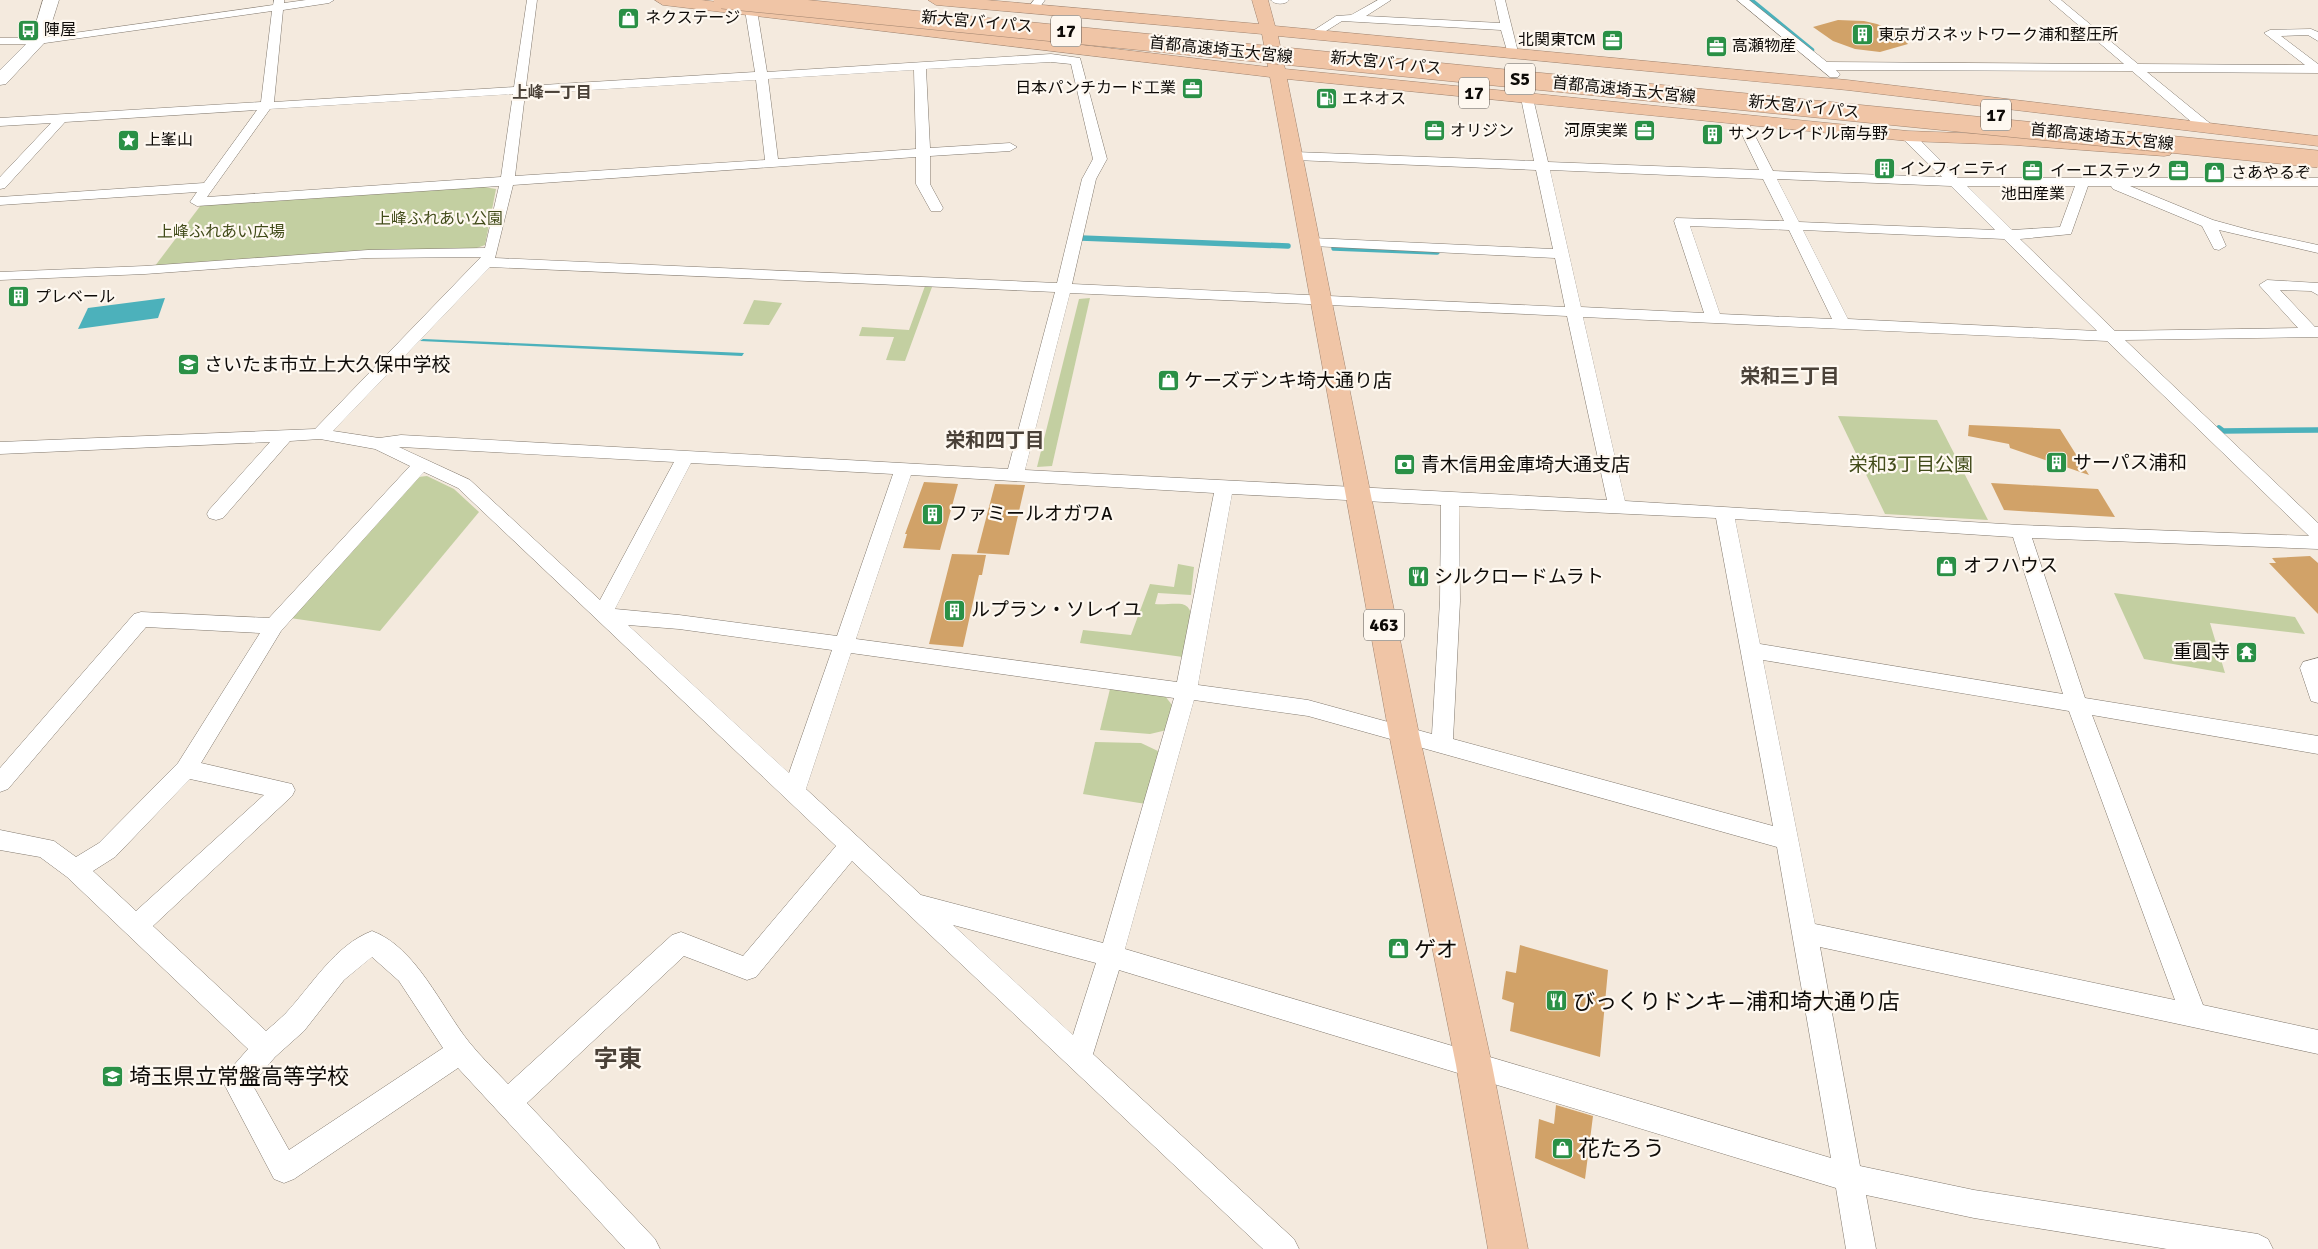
<svg xmlns="http://www.w3.org/2000/svg" width="2318" height="1249" viewBox="0 0 2318 1249" font-family="Signika,'Noto Sans JP',sans-serif">
	<style>
		.green { fill: #c3cfa1 }
		.water { fill: #4cb1bb }
		.lines { fill: none; stroke-linecap: round; stroke-linejoin: round }
		.stream-far1 { stroke: #4cb1bb; stroke-width: 4.5 }
		.stream { stroke: #4cb1bb; stroke-width: 5.5 }
		.building { fill: #d1a268 }
		.street-casing { stroke: #82796e; stroke-width: 1 }
		.secondary-casing { stroke: #82796e; stroke-width: 1 }
		.highway-casing { stroke: #a1846f; stroke-width: 1 }
		.street { fill: #fff; fill-rule: evenodd }
		.secondary { fill: #fff; fill-rule: evenodd }
		.highway { fill: #f0c5a6; fill-rule: evenodd }
		.highway-bridge-casing { stroke: #a1846f; stroke-width: 18; stroke-linecap: butt }
		.highway-bridge { stroke: #f0c5a6; stroke-width: 17 }
		.labels { text-anchor: middle; dominant-baseline: central; stroke-width: 4.5; stroke-linejoin: round; paint-order: stroke }
		.far-poi-label { font-size: 16px; fill: #0e0b08; stroke: #fef8f0; text-anchor: start }
		.far-street-label { font-size: 16px; fill: #0e0b08; stroke: #fef8f0 }
		.far-neighbourhood-label { font-size: 16px; font-weight: bold; fill: #4a4138; stroke: #fef8f0 }
		.far-park-label { font-size: 16px; fill: #414b19; stroke: #fef8f0 }
		.shield { fill: #fef8f0; stroke: #56524e; stroke-width: 1 }
		.shield-label { font-size: 18px; font-weight: bold; fill: #0e0b08 }
		.poi-label { font-size: 19px; fill: #0e0b08; stroke: #fef8f0; text-anchor: start }
		.park-label { font-size: 19px; fill: #414b19; stroke: #fef8f0 }
		.neighbourhood-label { font-size: 20px; font-weight: bold; fill: #4a4138; stroke: #fef8f0 }
		.near-poi-label { font-size: 22px; fill: #0e0b08; stroke: #fef8f0; text-anchor: start }
		.near-neighbourhood-label { font-size: 24px; font-weight: bold; fill: #4a4138; stroke: #fef8f0 }
	</style>
	<rect width="100%" height="100%" fill="#f4eade"/>
	<g class="green">
		<polygon points="478,186 496,189 485,245 474,249 155,266 201,205"/>
		<polygon points="925,286 932,287 905,361 886,360 894,337 859,336 862,327 909,330"/>
		<polygon points="1090,298 1052,466 1037,467 1079,299"/>
		<polygon points="754,300 782,303 769,325 743,324"/>
		<polygon points="1838,416 1937,420 1988,520 1885,514"/>
		<polygon points="427,476 454,489 479,512 380,631 290,618 418,477"/>
		<path d="M1178 564 1194 567 1191 595 1158 593 1155 604C1163 605 1173 603 1182 604 1201 608 1186 646 1183 657L1080 643 1083 630 1131 635 1150 584 1174 587Z"/>
		<polygon points="2114,593 2295,617 2305,634 2210,623 2225,673 2144,659"/>
		<polygon points="1110,689 1165,696 1172,705 1167,730 1150,734 1100,730"/>
		<polygon points="1095,742 1141,743 1160,752 1146,804 1083,794"/>
	</g>
	<g class="water">
		<polygon points="165,298 158,318 78,329 88,308"/>
		<polygon points="423,339 744,353 742,356 420,341"/>
	</g>
	<g class="lines">
		<polyline class="stream-far1" points="1751,0 1812,50"/>
		<g class="stream">
			<polyline points="1081,238 1288,246"/>
			<polyline points="1334,248 1437,252"/>
			<polyline points="2219,428 2223,431 2318,430"/>
		</g>
	</g>
	<g class="building">
		<polygon points="1838,20 1864,21 1877,24 1898,33 1908,44 1880,52 1855,49 1833,41 1813,27"/>
		<polygon points="1969,425 2060,429 2089,475 2010,448 2009,444 1968,436"/>
		<polygon points="924,482 958,484 940,550 903,548 907,534 905,534"/>
		<polygon points="1991,483 2098,489 2115,517 2004,510"/>
		<polygon points="995,484 1025,485 1009,555 977,553"/>
		<polygon points="952,554 986,555 982,575 979,575 963,647 929,644"/>
		<polygon points="2310,556 2318,563 2318,614 2269,563 2276,563 2272,558"/>
		<polygon points="1520,945 1608,970 1600,1057 1510,1031 1514,1003 1502,999 1506,971 1516,973"/>
		<polygon points="1556,1105 1593,1116 1585,1179 1535,1158 1539,1119 1554,1124"/>
	</g>
	<g class="lines">
		<defs>
			<g id="street">
				<path d="M274 0H284V3L306 0H334L329 3 283 10 274 102 514 87 527 0H537L526 86 755 72 745 10 751 7 757 10 767 72 1051 54 1080 58 1107 159 1096 179 1072 284 1565 307 1555 258 1312 246 1305 242 1312 238 1553 249 1536 170 1295 160 1288 156 1295 152 1534 161 1521 98 1527 94 1533 98 1548 162 1759 170 1735 120 1741 116 1747 120 1773 171 1942 177 1903 139 1902 136 1903 133H1913L1958 178H2318V186H2130L2213 220 2253 231 2318 245V253L2219 230 2226 246 2219 250 2214 249 2202 226 2113 189 2111 186H2088L2071 234 2020 239 2115 331 2298 328 2259 285 2267 280 2318 283V295L2311 291 2280 290 2315 327H2318V337L2125 340 2318 523V549L2032 538 2085 698 2318 736V754L2092 715 2203 1005 2318 1030V1054L1820 947 1860 1166 1974 1190 2258 1234 2268 1239 2273 1249H2167L1974 1218 1866 1195 1876 1249H1846L1836 1188 1119 970 1093 1054 1294 1239 1299 1249H1263L852 861 756 977 747 980 684 956 527 1103 655 1239 660 1249H625L458 1068 294 1179 284 1183 274 1179 223 1082 227 1073 248 1049 67 877 40 857 0 850V830L54 841 76 857 99 843 178 763 260 633 146 627 8 789 0 792V768L134 614 141 612 269 618 410 466 375 449 320 439 290 441 223 518 216 520 209 518 207 514 209 510 270 442 0 454V442L315 429 481 257 368 258 145 274 0 280V272L145 266 368 250 485 248 499 186 197 206 190 202 197 192 0 205V197L204 183 257 110 65 122 5 188 0 189V177L51 123 0 126V118L261 102 272 11 38 44H0V38H38L273 5ZM1051 62 1071 64 1093 159 1082 179 1057 283 495 258 513 185 916 157V184L931 211H941L943 208 930 184V156L1010 151 1017 147 1010 143 930 148 926 69ZM914 70 916 149 778 159 768 79ZM756 80 765 160 515 176 525 94ZM513 94 501 177 207 197 270 109ZM1550 170 1763 179 1784 221 1676 218 1674 221 1704 313 1581 307ZM1777 179 1951 186 1995 230 1799 222ZM1967 186H2075L2060 227 2012 230ZM1690 226 1789 230 1832 319 1720 314ZM1803 230 2004 239 2097 331 1848 319ZM490 267 1055 292 1008 469 401 435 379 438 333 431ZM1070 293 1567 316 1607 500 1025 470ZM1583 317 2107 341 2309 536 2020 525 1625 501ZM399 447H401L674 462 600 600 470 480ZM691 463 893 474 837 636 679 615 615 609ZM424 472 458 488 836 846 743 956 681 932 672 935 508 1084C495 1070 481 1057 469 1042 441 1007 416 947 372 931 335 945 312 985 286 1013 280 1019 273 1025 266 1031L153 926 292 796 295 790 292 784 201 763 281 631ZM911 475 1214 493 1177 682 856 639ZM1232 494 1441 505 1440 601 1432 734 1308 700 1198 685ZM1459 506 1716 518 1773 826 1453 739 1460 601ZM1735 519 2013 537 2063 694 1760 644ZM628 625 679 629 832 650 789 773ZM851 653 1174 698 1103 943 921 895 806 789ZM1763 660 2069 711 2175 1000 1815 924ZM1194 700 1308 716 1777 847 1831 1158 1125 949ZM190 779 264 795 136 911 93 871 115 857ZM953 925 1096 963 1073 1035ZM372 957 399 981 443 1048 289 1150 252 1084 275 1057 304 1031 344 980Z"/>
				<polygon points="1034,0 1045,0 1037,11 1029,11 1027,9"/>
				<path d="M1271 0H1289C1286 5 1274 5 1271 0Z"/>
				<polygon points="1378,0 1391,0 1366,16 1500,23 1495,0 1505,0 1518,52 1516,54 1508,54 1501,30 1342,21 1318,36 1310,36 1308,34 1336,16 1351,15"/>
				<polygon points="1737,0 1749,0 1827,62 2124,64 2049,0 2061,0 2138,64 2305,65 2264,33 2270,30 2311,29 2318,32 2318,41 2308,35 2281,36 2318,64 2318,73 2147,72 2212,125 2213,128 2207,132 2202,131 2132,71 1836,70 1840,74 1838,77 1830,77"/>
				<polygon points="2318,658 2318,703 2311,701 2300,668 2303,662"/>
			</g>
			<polygon id="secondary" points="43,0 59,0 46,41 6,84 0,85 0,70 31,39"/>
			<polygon id="highway" points="655,0 701,0 1268,67 1262,34 936,5 928,0 986,0 1259,24 1252,0 1268,0 1275,26 1847,80 2318,136 2318,146 1847,90 1278,36 1285,69 1908,131 2014,135 2164,146 2170,147 2173,151 2170,155 2164,156 2014,145 1908,141 1287,79 1419,734 1492,1065 1528,1249 1488,1249 1456,1065 1389,734 1270,77 663,5"/>
		</defs>
		<use href="#street" class="street-casing"/>
		<use href="#secondary" class="secondary-casing"/>
		<use href="#highway" class="highway-casing"/>
		<use href="#street" class="street"/>
		<use href="#secondary" class="secondary"/>
		<use href="#highway" class="highway"/>
		<defs>
			<polyline id="highway-bridge" points="722,0 2318,159"/>
		</defs>
		<use href="#highway-bridge" class="highway-bridge-casing"/>
		<use href="#highway-bridge" class="highway-bridge"/>
	</g>
	<defs>
		<symbol id="shop-square" viewBox="-11 -11 22 22"><rect x="-9" y="-9" width="18" height="18" rx="4" fill="#2a9046" stroke="#fef8f0"/><path d="M-5-2.5h2.3a2.7 3.5 0 0 1 5.4 0H5L5.5 6h-11ZM-1.5-2.5h3a1.5 2.3 0 0 0-3 0Z" fill="#fff"/></symbol>
		<symbol id="bus-square" viewBox="-11 -11 22 22"><rect x="-9" y="-9" width="18" height="18" rx="4" fill="#2a9046" stroke="#fef8f0"/><path d="M-5-6H5V4H4V6H2V4H-2V6H-4V4H-5ZM-3.5-4V0h7V-4ZM-3.5 1.2v1.5H-2V1.2ZM2 1.2v1.5H3.5V1.2Z" fill="#fff"/></symbol>
		<symbol id="building-square" viewBox="-11 -11 22 22"><rect x="-9" y="-9" width="18" height="18" rx="4" fill="#2a9046" stroke="#fef8f0"/><path d="M-4-6H4V6H1V3H-1V6H-4ZM-2.5-4.3h1.7v1.8h-1.7ZM.8-4.3h1.7v1.8H.8ZM-2.5-1h1.7V.8h-1.7ZM.8-1h1.7V.8H.8Z" fill="#fff"/></symbol>
		<symbol id="office-square" viewBox="-11 -11 22 22"><rect x="-9" y="-9" width="18" height="18" rx="4" fill="#2a9046" stroke="#fef8f0"/><path d="M-6-3h4V-5.5h4V-3h4V5H-6ZM-1-4.5V-3h2v-1.5ZM-6 0V1H6V0Z" fill="#fff"/></symbol>
		<symbol id="fuel-square" viewBox="-11 -11 22 22"><rect x="-9" y="-9" width="18" height="18" rx="4" fill="#2a9046" stroke="#fef8f0"/><path d="M-5.5-6h7V0h2V4h1.3V-2.5L3-4.5l.8-.8L6-3V5H2.5V1h-1V6h-7ZM-4.2-4.7v3.2H.2V-4.7Z" fill="#fff"/></symbol>
		<symbol id="sight-square" viewBox="-11 -11 22 22"><rect x="-9" y="-9" width="18" height="18" rx="4" fill="#2a9046" stroke="#fef8f0"/><path d="M0-6L1.8-2.2L6-1.7L2.9 1.2L3.7 5.4L0 3.3L-3.7 5.4L-2.9 1.2L-6-1.7L-1.8-2.2Z" fill="#fff"/></symbol>
		<symbol id="school-square" viewBox="-11 -11 22 22"><rect x="-9" y="-9" width="18" height="18" rx="4" fill="#2a9046" stroke="#fef8f0"/><path d="M0-5L7-2L0 1L-7-2ZM-4 1L0 2.5L4 1V4Q0 6-4 4Z" fill="#fff"/></symbol>
		<symbol id="bank-square" viewBox="-11 -11 22 22"><rect x="-9" y="-9" width="18" height="18" rx="4" fill="#2a9046" stroke="#fef8f0"/><path d="M-6-4H6V4H-6ZM0-2.3a2.3 2.3 0 1 0 0 4.6a2.3 2.3 0 1 0 0-4.6Z" fill="#fff"/></symbol>
		<symbol id="restaurant-square" viewBox="-11 -11 22 22"><rect x="-9" y="-9" width="18" height="18" rx="4" fill="#2a9046" stroke="#fef8f0"/><path d="M-5-6h1v4h1v-4h1v4h1v-4h1v5L-1.5 .5V6h-2V.5L-5-1ZM5-6V6H3V1.5H1.5Q1.5-4 5-6Z" fill="#fff"/></symbol>
		<symbol id="temple-square" viewBox="-11 -11 22 22"><rect x="-9" y="-9" width="18" height="18" rx="4" fill="#2a9046" stroke="#fef8f0"/><path d="M0-6L5-2H3V0L6.5 2.5H4V6H1.5V3h-3V6H-4V2.5H-6.5L-3 0V-2H-5Z" fill="#fff"/></symbol>
	</defs>
	<g fill-rule="evenodd">
		<use href="#shop-square" x="616" y="6" width="25" height="25"/>
		<use href="#bus-square" x="16" y="18" width="25" height="25"/>
		<use href="#building-square" x="1850" y="22" width="25" height="25"/>
		<use href="#office-square" x="1600" y="28" width="25" height="25"/>
		<use href="#office-square" x="1704" y="34" width="25" height="25"/>
		<use href="#office-square" x="1180" y="76" width="25" height="25"/>
		<use href="#fuel-square" x="1314" y="86" width="25" height="25"/>
		<use href="#office-square" x="1422" y="118" width="25" height="25"/>
		<use href="#office-square" x="1632" y="118" width="25" height="25"/>
		<use href="#building-square" x="1700" y="122" width="25" height="25"/>
		<use href="#sight-square" x="116" y="128" width="25" height="25"/>
		<use href="#building-square" x="1872" y="156" width="25" height="25"/>
		<use href="#office-square" x="2020" y="158" width="25" height="25"/>
		<use href="#office-square" x="2166" y="158" width="25" height="25"/>
		<use href="#shop-square" x="2202" y="160" width="25" height="25"/>
		<use href="#building-square" x="6" y="284" width="25" height="25"/>
		<use href="#school-square" x="176" y="352" width="25" height="25"/>
		<use href="#shop-square" x="1156" y="368" width="25" height="25"/>
		<use href="#building-square" x="2044" y="450" width="25" height="25"/>
		<use href="#bank-square" x="1392" y="452" width="25" height="25"/>
		<use href="#building-square" x="920" y="502" width="25" height="25"/>
		<use href="#shop-square" x="1934" y="554" width="25" height="25"/>
		<use href="#restaurant-square" x="1406" y="564" width="25" height="25"/>
		<use href="#building-square" x="942" y="598" width="25" height="25"/>
		<use href="#temple-square" x="2234" y="640" width="25" height="25"/>
		<use href="#shop-square" x="1386" y="936" width="25" height="25"/>
		<use href="#restaurant-square" x="1544" y="988" width="25" height="25"/>
		<use href="#school-square" x="100" y="1064" width="25" height="25"/>
		<use href="#shop-square" x="1550" y="1136" width="25" height="25"/>
	</g>
	<g class="labels">
		<g class="far-poi-label">
			<text x="645" y="18">ネクステージ</text>
			<text x="44" y="30">陣屋</text>
			<text x="1878" y="35">東京ガスネットワーク浦和整圧所</text>
			<text x="1596" y="40" text-anchor="end">北関東TCM</text>
			<text x="1732" y="46">高瀬物産</text>
			<text x="1176" y="88" text-anchor="end">日本パンチカード工業</text>
			<text x="1342" y="99">エネオス</text>
			<text x="1450" y="131">オリジン</text>
			<text x="1628" y="131" text-anchor="end">河原実業</text>
			<text x="1728" y="134">サンクレイドル南与野</text>
			<text x="145" y="140">上峯山</text>
			<text x="1900" y="169">インフィニティ</text>
			<text x="2162" y="171" text-anchor="end">イーエステック</text>
			<text x="2231" y="173">さあやるぞ</text>
			<text x="2033" y="194" text-anchor="middle">池田産業</text>
			<text x="35" y="297">プレベール</text>
		</g>
		<g class="far-street-label">
			<text transform="translate(977 22) rotate(5)">新大宮バイパス</text>
			<text transform="translate(1221 50) rotate(6)">首都高速埼玉大宮線</text>
			<text transform="translate(1386 63) rotate(6)">新大宮バイパス</text>
			<text transform="translate(1624 90) rotate(6)">首都高速埼玉大宮線</text>
			<text transform="translate(1804 107) rotate(6)">新大宮バイパス</text>
			<text transform="translate(2102 137) rotate(6)">首都高速埼玉大宮線</text>
		</g>
		<g class="far-neighbourhood-label">
			<text x="552" y="93">上峰一丁目</text>
		</g>
		<g class="far-park-label">
			<text x="439" y="219">上峰ふれあい公園</text>
			<text x="221" y="232">上峰ふれあい広場</text>
		</g>
		<g class="shield">
			<rect x="1051" y="15.5" width="30" height="31" rx="4"/>
			<rect x="1505" y="63.5" width="30" height="31" rx="4"/>
			<rect x="1459" y="77.5" width="30" height="31" rx="4"/>
			<rect x="1981" y="99.5" width="30" height="31" rx="4"/>
			<rect x="1364" y="609.5" width="40" height="31" rx="4"/>
		</g>
		<g class="shield-label">
			<text x="1066" y="31">17</text>
			<text x="1520" y="79">S5</text>
			<text x="1474" y="93">17</text>
			<text x="1996" y="115">17</text>
			<text x="1384" y="625">463</text>
		</g>
		<g class="poi-label">
			<text x="204" y="365">さいたま市立上大久保中学校</text>
			<text x="1184" y="381">ケーズデンキ埼大通り店</text>
			<text x="2073" y="463">サーパス浦和</text>
			<text x="1421" y="465">青木信用金庫埼大通支店</text>
			<text x="949" y="514">ファミールオガワA</text>
			<text x="1963" y="566">オフハウス</text>
			<text x="1434" y="577">シルクロードムラト</text>
			<text x="971" y="610">ルプラン・ソレイユ</text>
			<text x="2230" y="652" text-anchor="end">重圓寺</text>
		</g>
		<g class="park-label">
			<text x="1911" y="465">栄和3丁目公園</text>
		</g>
		<g class="neighbourhood-label">
			<text x="1790" y="376">栄和三丁目</text>
			<text x="995" y="440">栄和四丁目</text>
		</g>
		<g class="near-poi-label">
			<text x="1414" y="949">ゲオ</text>
			<text x="1573" y="1001">びっくりドンキ―浦和埼大通り店</text>
			<text x="129" y="1076">埼玉県立常盤高等学校</text>
			<text x="1578" y="1148">花たろう</text>
		</g>
		<g class="near-neighbourhood-label">
			<text x="618" y="1059">字東</text>
		</g>
	</g>
</svg>
